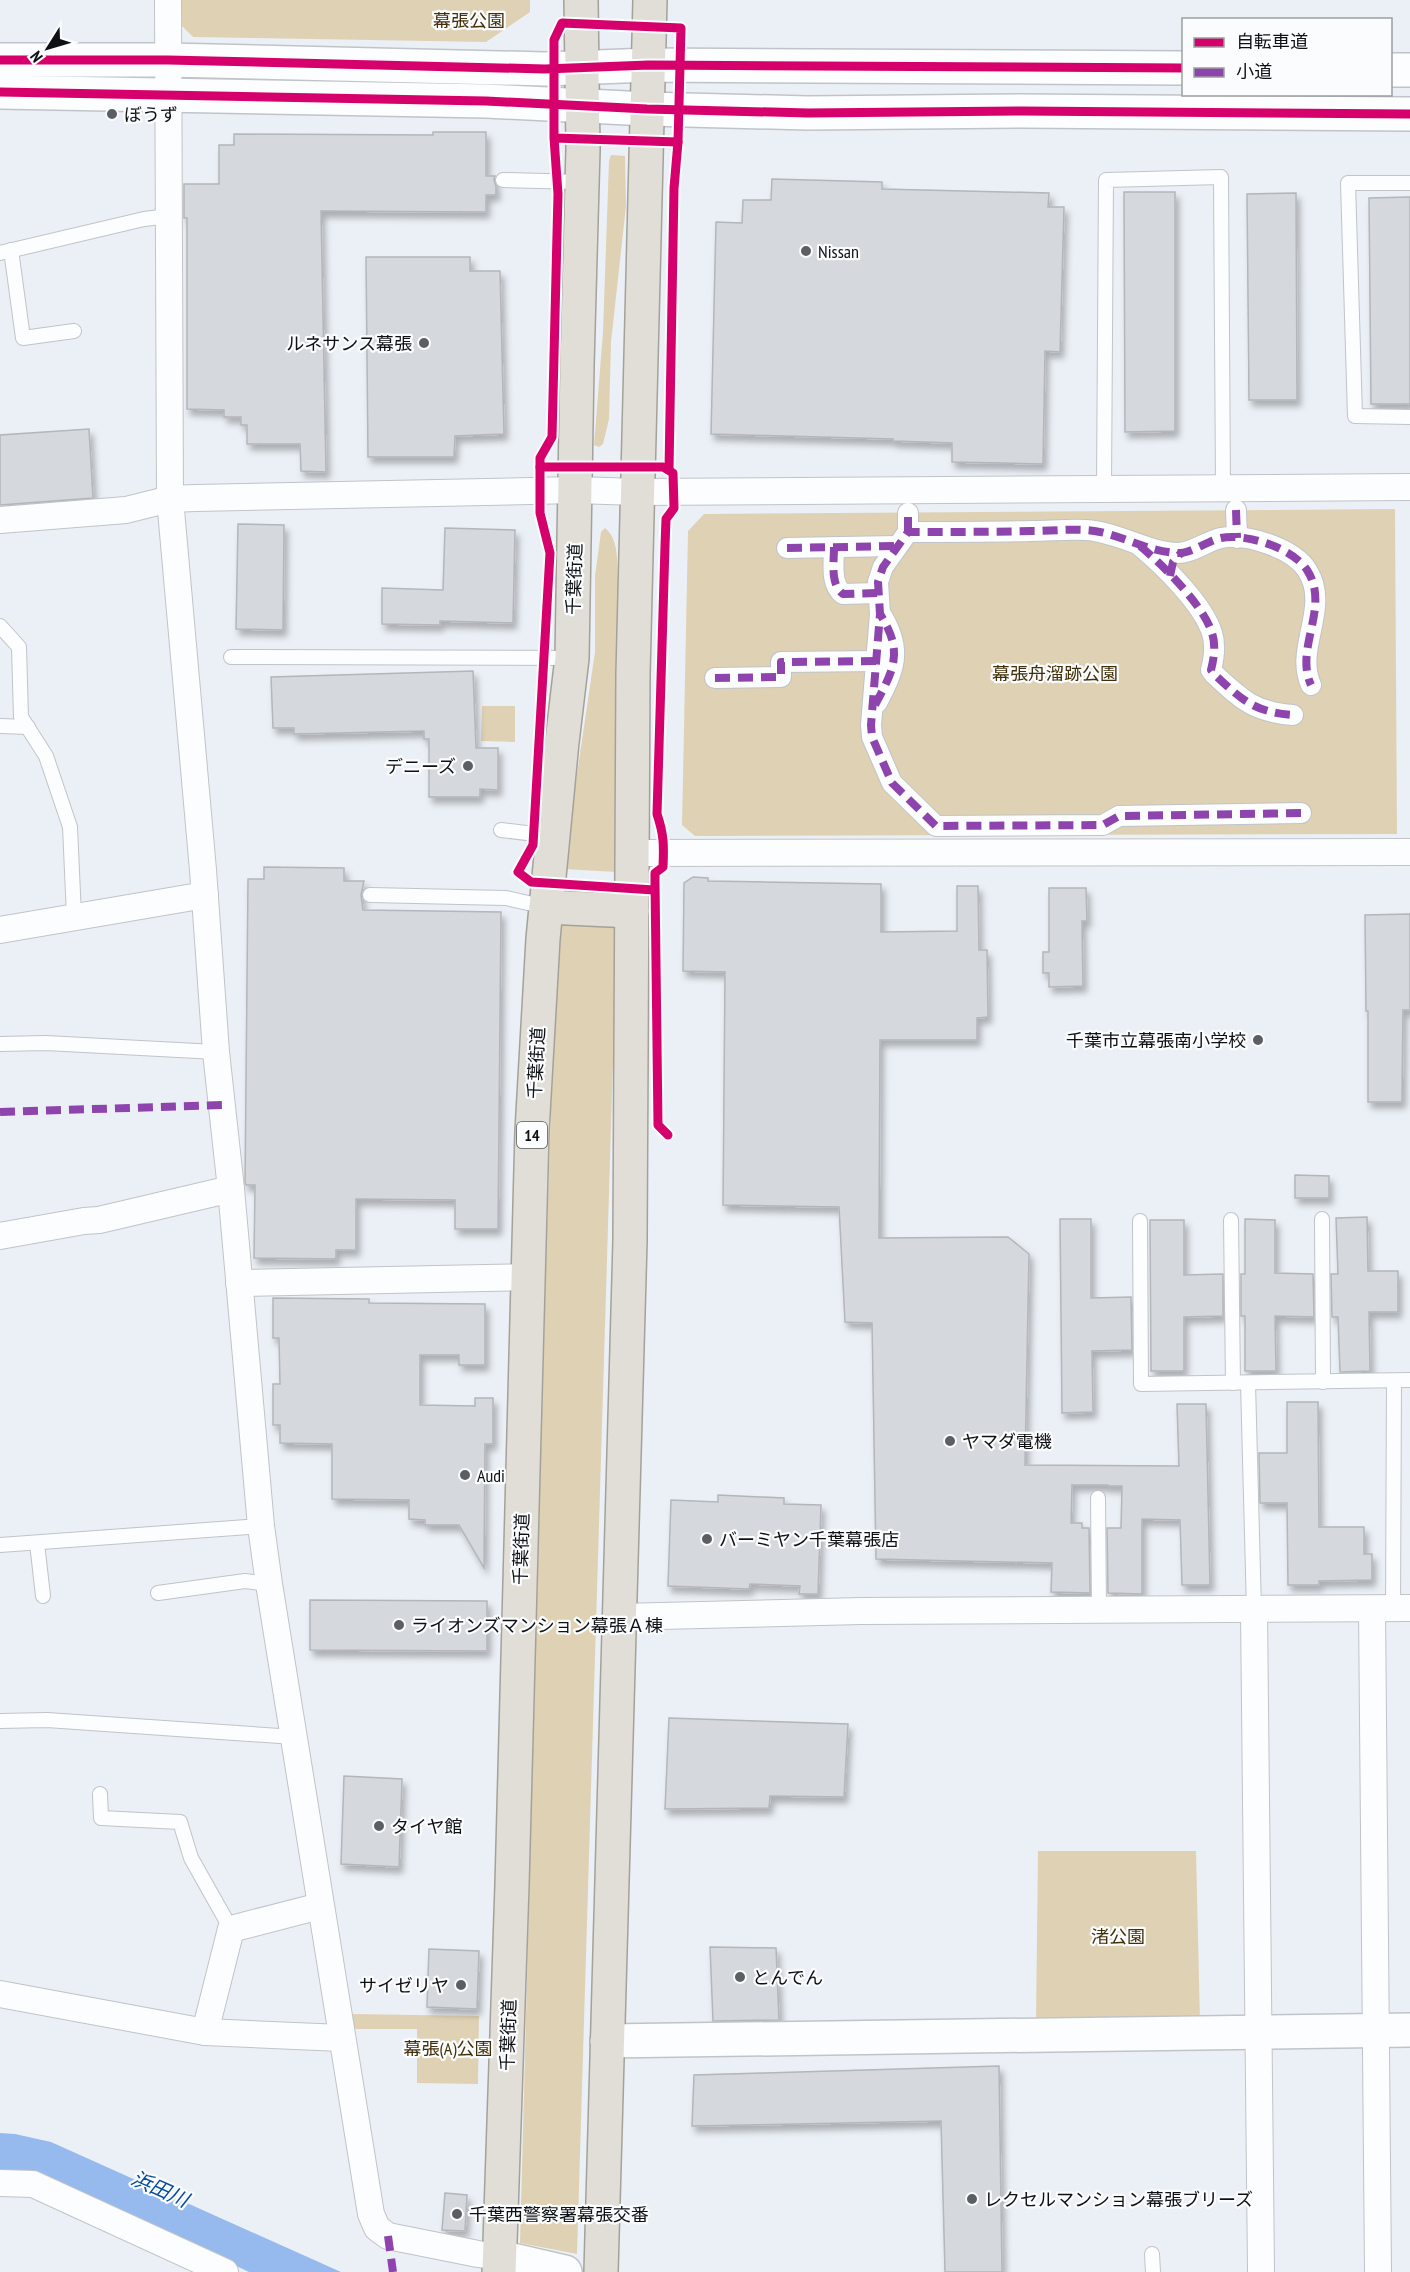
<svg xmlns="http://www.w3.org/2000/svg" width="1410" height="2272" viewBox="0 0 1410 2272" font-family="'PT Sans Narrow','Noto Sans JP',sans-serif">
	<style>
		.green { fill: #dfd1b4 }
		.water { fill: #96baee }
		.building { fill: #d5d8dd; stroke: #b3b6bb; stroke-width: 1.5; filter: url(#shadow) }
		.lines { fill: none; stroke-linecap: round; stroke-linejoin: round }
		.service-casing { stroke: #c0c4c8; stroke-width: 16 }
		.pedestrian-casing { stroke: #c0c4c8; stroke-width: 22 }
		.minor-casing { stroke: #c0c4c8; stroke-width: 28 }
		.tertiary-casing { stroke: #c0c4c8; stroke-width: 36 }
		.trunk-casing { stroke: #a4a19a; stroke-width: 36 }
		.service { stroke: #fcfdfe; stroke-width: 14 }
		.pedestrian { stroke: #fcfdfe; stroke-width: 20 }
		.minor { stroke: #fcfdfe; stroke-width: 26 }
		.tertiary { stroke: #fcfdfe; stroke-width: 33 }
		.trunk { stroke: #e0ded6; stroke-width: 33 }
		.quiet { stroke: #8e44ad; stroke-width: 8; stroke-dasharray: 15 8; stroke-linecap: butt }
		.cycleway-casing { stroke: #fafcfe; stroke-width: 13 }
		.cycleway { stroke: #d6006c; stroke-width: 9 }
		.poi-dot { fill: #5b5f63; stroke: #fafcfe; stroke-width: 2 }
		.labels { text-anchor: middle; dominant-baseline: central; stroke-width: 4.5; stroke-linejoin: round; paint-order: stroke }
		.shield { fill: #fafcfe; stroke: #55585a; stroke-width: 1.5 }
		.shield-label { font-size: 16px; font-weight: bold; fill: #0e1114 }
		.park-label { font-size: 18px; fill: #412f07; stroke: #fafcfe }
		.poi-label { font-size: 18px; fill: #0e1114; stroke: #fafcfe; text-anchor: start }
		.street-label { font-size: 18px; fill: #0e1114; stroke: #fafcfe }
		.water-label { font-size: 20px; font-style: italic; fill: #064c9f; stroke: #fafcfe }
	</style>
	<defs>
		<filter id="shadow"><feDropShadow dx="3.5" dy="6" stdDeviation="3" flood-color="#0004"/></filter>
	</defs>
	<rect width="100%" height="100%" fill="#ebf0f6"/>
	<g class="green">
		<polygon points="180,0 530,0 530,12 486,42 193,37 180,24"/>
		<polygon points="611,155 625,156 626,206 611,342 609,419 603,444 599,447 594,445 603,332 609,161"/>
		<polygon points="1395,509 1397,834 695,836 682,825 688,531 704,514"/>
		<path d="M605 528C619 539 617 562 618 578L617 872 563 869 595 652V576L601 532Z"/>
		<polygon points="482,706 515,706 515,742 481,741"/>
		<polygon points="560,923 614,926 617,928 577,2254 520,2243 546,1261 557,925"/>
		<polygon points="1038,1851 1196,1851 1200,2022 1036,2021"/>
		<polygon points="351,2014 479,2016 478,2084 417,2083 417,2029 351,2029"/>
	</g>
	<polygon class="water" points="0,2133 15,2134 51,2142 341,2272 249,2272 36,2171 0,2171"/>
	<g class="building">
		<polygon points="433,132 486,132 486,176 495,176 494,180 496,186 496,195 486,195 486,212 321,211 326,472 301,471 300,444 247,444 247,425 241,425 241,417 224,417 224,410 187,409 187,218 184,218 184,184 219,184 219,145 234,145 234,134 433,135"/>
		<polygon points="772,179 882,182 882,189 1049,193 1048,207 1064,207 1060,352 1045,351 1043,464 952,462 952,443 893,441 893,439 711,434 716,222 742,223 743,200 771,200"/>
		<polygon points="1124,192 1175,192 1175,431 1125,432"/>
		<polygon points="1296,193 1297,400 1249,400 1247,194"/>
		<polygon points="1410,197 1410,404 1371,404 1369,198"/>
		<polygon points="366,257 470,257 470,271 500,271 504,434 455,436 454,457 368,457"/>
		<polygon points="89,429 93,498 0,505 0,435"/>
		<polygon points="238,524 284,525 283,630 236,629"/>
		<polygon points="445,528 515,530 513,623 440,621 440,625 382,624 382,588 443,590"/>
		<polygon points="473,671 476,748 498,748 498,790 480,789 480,797 429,797 429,739 424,739 424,731 294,734 294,728 273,728 271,677"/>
		<polygon points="264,867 344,868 344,881 364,881 361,895 363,910 501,912 498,1229 455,1229 455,1200 356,1199 356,1250 336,1250 336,1259 254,1258 255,1185 246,1185 245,1183 248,879 264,879"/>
		<polygon points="693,877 708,878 708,881 881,884 881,932 957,931 957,886 978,886 979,950 987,950 988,1017 977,1018 977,1040 880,1040 879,1238 1008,1237 1029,1254 1025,1465 1179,1466 1177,1404 1206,1404 1210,1585 1182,1585 1180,1520 1142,1519 1142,1594 1108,1593 1107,1528 1121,1528 1122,1486 1108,1486 1108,1485 1072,1485 1071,1523 1082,1523 1082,1528 1089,1528 1090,1593 1051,1592 1052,1563 876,1559 872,1323 845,1322 839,1207 723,1205 725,972 683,971 684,883"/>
		<polygon points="1049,888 1086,888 1087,921 1082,921 1083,986 1049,987 1049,973 1043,973 1043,952 1049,952"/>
		<polygon points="1410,914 1410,1010 1403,1010 1402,1102 1368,1102 1368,1011 1366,1011 1365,915"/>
		<polygon points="1295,1175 1329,1176 1329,1198 1295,1198"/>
		<polygon points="1367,1217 1368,1271 1398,1271 1398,1312 1369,1312 1370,1371 1340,1372 1338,1317 1332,1317 1331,1274 1338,1274 1336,1218"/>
		<polygon points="1060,1219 1091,1219 1091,1298 1131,1297 1132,1350 1092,1351 1093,1412 1062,1413"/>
		<polygon points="1245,1219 1275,1220 1275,1273 1313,1274 1314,1317 1275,1316 1276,1371 1245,1371 1245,1316 1241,1316 1241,1274 1245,1274"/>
		<polygon points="1150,1220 1184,1220 1184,1275 1223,1274 1223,1316 1184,1317 1184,1371 1151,1371"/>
		<polygon points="273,1298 369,1299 369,1303 485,1304 485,1365 459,1365 459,1355 420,1355 420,1405 475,1406 475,1398 493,1398 493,1444 485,1444 484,1568 459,1525 425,1525 425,1520 409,1519 409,1500 332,1499 332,1444 280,1443 280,1425 273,1425 273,1384 280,1384 279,1338 273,1338"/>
		<polygon points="1287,1402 1318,1402 1319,1527 1364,1527 1364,1554 1372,1554 1372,1580 1319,1581 1319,1585 1288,1585 1287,1503 1260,1503 1259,1453 1287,1453"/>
		<polygon points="718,1495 784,1498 784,1504 821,1505 818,1594 799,1594 800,1586 750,1584 749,1589 668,1586 671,1500 718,1502"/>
		<polygon points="310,1600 487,1601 487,1651 310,1650"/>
		<polygon points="669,1718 848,1724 844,1797 770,1796 769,1808 665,1809"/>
		<polygon points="344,1776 402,1779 399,1867 341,1864"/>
		<polygon points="710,1947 776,1948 779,2020 713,2021"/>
		<polygon points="429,1949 479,1951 477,2009 427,2007"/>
		<polygon points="999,2066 1002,2272 945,2272 941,2121 692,2126 694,2075"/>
		<polygon points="445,2193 467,2195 465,2231 442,2230"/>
	</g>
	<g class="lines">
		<defs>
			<g id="service">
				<polyline points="503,180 582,182"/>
				<polyline points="1410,183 1348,183 1355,416 1410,417"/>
				<polyline points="11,250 23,338 74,331"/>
				<polyline points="0,253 144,219 169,216"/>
				<polyline points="1104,489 1106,180 1221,177 1223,488"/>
				<polyline points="0,626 19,647 21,717 46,756 70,827 74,916"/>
				<polyline points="231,657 572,658"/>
				<polyline points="0,726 28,727"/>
				<polyline points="501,830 552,836"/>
				<polyline points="370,895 506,898 546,907"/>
				<polyline points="0,1044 46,1043 216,1052"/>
				<polyline points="1322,1219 1323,1382"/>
				<polyline points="1231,1220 1233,1383"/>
				<polyline points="1140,1221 1141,1384 1410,1380"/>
				<polyline points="1248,1383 1254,1610"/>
				<polyline points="1098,1498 1099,1610"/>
				<polyline points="37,1543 43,1596"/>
				<polyline points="0,1545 261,1526"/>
				<polyline points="158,1593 245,1581 269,1584"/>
				<polyline points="1393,1609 1394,1381"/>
				<polyline points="0,1721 47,1720 294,1737"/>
				<polyline points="100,1794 101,1818 180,1822 191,1858 231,1929"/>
				<polyline points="1152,2254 1153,2272"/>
			</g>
			<g id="pedestrian">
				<polyline points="1236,510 1237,538"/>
				<polyline points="908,532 908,513"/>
				<path d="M1140 546C1163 565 1203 604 1212 633 1216 645 1214 658 1211 670L1214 674C1242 700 1254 712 1293 715"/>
				<path d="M834 547C834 563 830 584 843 594L877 593"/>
				<polyline points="787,548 897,546"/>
				<polyline points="715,678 781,677 781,662 877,661"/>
				<path d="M877 703C894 670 903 651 882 616"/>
				<path d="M1301 813 1119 816 1103 825 936 826 892 783 872 737 871 725 880 614 878 582 883 567 908 532C949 532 990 532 1031 531 1049 531 1067 529 1086 530 1118 532 1146 552 1178 553 1192 553 1207 541 1221 538 1246 533 1293 548 1307 570 1331 607 1294 648 1311 685"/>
			</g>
			<g id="minor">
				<polyline points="168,0 170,499 203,870 216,1052 231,1189 261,1526 269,1584 371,2214 377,2228 388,2236 478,2254 499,2257"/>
				<polyline points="0,520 126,510 170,499 195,498 576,490 637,492 1410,487"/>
				<polyline points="632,853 1410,852"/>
				<polyline points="0,930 205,895"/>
				<polyline points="0,1236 84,1221 99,1220 231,1189"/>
				<polyline points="239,1283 529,1277"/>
				<polyline points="1372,1609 1378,2272"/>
				<polyline points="1254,1610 1261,2272"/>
				<polyline points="619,1617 861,1611 1410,1608"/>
				<polyline points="0,1994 205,2032 342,2038"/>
				<polyline points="205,2032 231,1929 320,1906"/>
				<polyline points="0,2183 33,2184 225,2272"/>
			</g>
			<g id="tertiary">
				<polyline points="0,60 168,60 545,69 649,65 1184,68"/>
				<polyline points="1390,70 1410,70"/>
				<polyline points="0,92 486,101 647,109 808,113 1021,111 1410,114"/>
				<polyline points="607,2041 1410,2030"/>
				<polyline points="499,2257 565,2272"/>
			</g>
			<g id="trunk">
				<polyline points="546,907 632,911"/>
				<polyline points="499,2272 512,1885 532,1131 543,939 562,742 572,658 577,365 583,149 581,0"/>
				<polyline points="601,2272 630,1241 633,674 650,0"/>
			</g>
		</defs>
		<use href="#service" class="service-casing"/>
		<use href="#pedestrian" class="pedestrian-casing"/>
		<use href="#minor" class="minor-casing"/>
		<use href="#tertiary" class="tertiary-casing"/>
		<use href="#trunk" class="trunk-casing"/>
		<use href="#service" class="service"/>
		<use href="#pedestrian" class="pedestrian"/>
		<use href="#minor" class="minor"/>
		<use href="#tertiary" class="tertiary"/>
		<use href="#trunk" class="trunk"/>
		<g class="quiet">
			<polyline points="1236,510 1237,538"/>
			<polyline points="908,532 908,513"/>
			<path d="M1140 546C1162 564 1204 606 1212 633 1216 645 1214 658 1211 670L1214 674C1242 700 1254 712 1293 715"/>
			<path d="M834 547C834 563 830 584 843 594L877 593"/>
			<polyline points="787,548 897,546"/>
			<polyline points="1170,576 1173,562 1181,553"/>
			<polyline points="715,678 781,677 781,662 877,661"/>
			<path d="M875 705C894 669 904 652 880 614"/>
			<path d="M1301 813 1119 816 1103 825 936 826 892 783 872 737 871 725 880 614 878 582 883 567 908 532C949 532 990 532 1031 531 1049 531 1067 529 1086 530 1118 532 1146 552 1178 553 1192 553 1207 541 1221 538 1246 533 1293 548 1307 570 1331 607 1294 648 1311 685"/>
			<polyline points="0,1112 222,1105"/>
			<polyline points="388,2236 393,2272"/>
		</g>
		<defs>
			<g id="cycleway">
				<polyline points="0,60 168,60 545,69 649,65 1184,68"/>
				<polyline points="0,92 486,101 647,109 808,113 1021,111 1410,114"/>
				<polyline points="554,138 678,142 681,28 562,23 554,40 554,138 558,194 552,437 540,458 540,513 550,553 533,845 518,872 531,882 654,890"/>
				<path d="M540 467H663L673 473 674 508 666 519 665 546 657 814C664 835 664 845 663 867L655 873V881L658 1125 668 1135"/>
				<polyline points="669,470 674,188 678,142"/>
			</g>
		</defs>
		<use href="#cycleway" class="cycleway-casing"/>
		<use href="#cycleway" class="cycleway"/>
	</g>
	<g class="poi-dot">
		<circle cx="112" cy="114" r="6"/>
		<circle cx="806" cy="251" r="6"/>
		<circle cx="424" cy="343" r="6"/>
		<circle cx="468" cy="766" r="6"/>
		<circle cx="1258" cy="1040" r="6"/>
		<circle cx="950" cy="1441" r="6"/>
		<circle cx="465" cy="1475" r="6"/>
		<circle cx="707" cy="1539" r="6"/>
		<circle cx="399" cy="1625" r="6"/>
		<circle cx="379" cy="1826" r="6"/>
		<circle cx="740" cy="1977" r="6"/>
		<circle cx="461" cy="1985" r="6"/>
		<circle cx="972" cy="2199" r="6"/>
		<circle cx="457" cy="2214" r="6"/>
	</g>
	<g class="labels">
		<rect class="shield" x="517" y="1122" width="30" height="26" rx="4.5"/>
		<g class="shield-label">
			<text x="532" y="1135">14</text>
		</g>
		<g class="park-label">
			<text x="469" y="20">幕張公園</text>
			<text x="1055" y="673">幕張舟溜跡公園</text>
			<text x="1118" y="1936">渚公園</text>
			<text x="448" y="2048">幕張(A)公園</text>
		</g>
		<g class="poi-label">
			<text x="124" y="114">ぼうず</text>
			<text x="818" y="251">Nissan</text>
			<text x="412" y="343" text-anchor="end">ルネサンス幕張</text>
			<text x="456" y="766" text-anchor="end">デニーズ</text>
			<text x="1246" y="1040" text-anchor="end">千葉市立幕張南小学校</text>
			<text x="962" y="1441">ヤマダ電機</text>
			<text x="477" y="1475">Audi</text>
			<text x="719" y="1539">バーミヤン千葉幕張店</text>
			<text x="411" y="1625">ライオンズマンション幕張Ａ棟</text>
			<text x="391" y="1826">タイヤ館</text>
			<text x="752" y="1977">とんでん</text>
			<text x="449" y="1985" text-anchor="end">サイゼリヤ</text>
			<text x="984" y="2199">レクセルマンション幕張ブリーズ</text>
			<text x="469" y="2214">千葉西警察署幕張交番</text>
		</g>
		<g class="street-label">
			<text transform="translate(574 579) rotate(-88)">千葉街道</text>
			<text transform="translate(536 1063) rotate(-87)">千葉街道</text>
			<text transform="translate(521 1549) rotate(-88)">千葉街道</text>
			<text transform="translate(508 2035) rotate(-88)">千葉街道</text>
		</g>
		<g class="water-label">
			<text transform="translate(160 2189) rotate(24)">浜田川</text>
		</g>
	</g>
	<rect x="1182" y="18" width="210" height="78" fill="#fafcfe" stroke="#9c9ea0" stroke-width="1.5"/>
	<rect x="1194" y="38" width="30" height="9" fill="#d6006c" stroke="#9c9ea0" stroke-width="1.5"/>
	<text x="1236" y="48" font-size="18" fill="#0e1114">自転車道</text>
	<rect x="1194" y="68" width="30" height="9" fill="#8e44ad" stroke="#9c9ea0" stroke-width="1.5"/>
	<text x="1236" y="78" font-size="18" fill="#0e1114">小道</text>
	<g transform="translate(48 48) rotate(233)" stroke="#fafcfe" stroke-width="4.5" paint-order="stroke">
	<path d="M0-4.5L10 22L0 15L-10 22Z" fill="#0e1114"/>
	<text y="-9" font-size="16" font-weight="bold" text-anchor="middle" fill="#0e1114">N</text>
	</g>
</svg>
